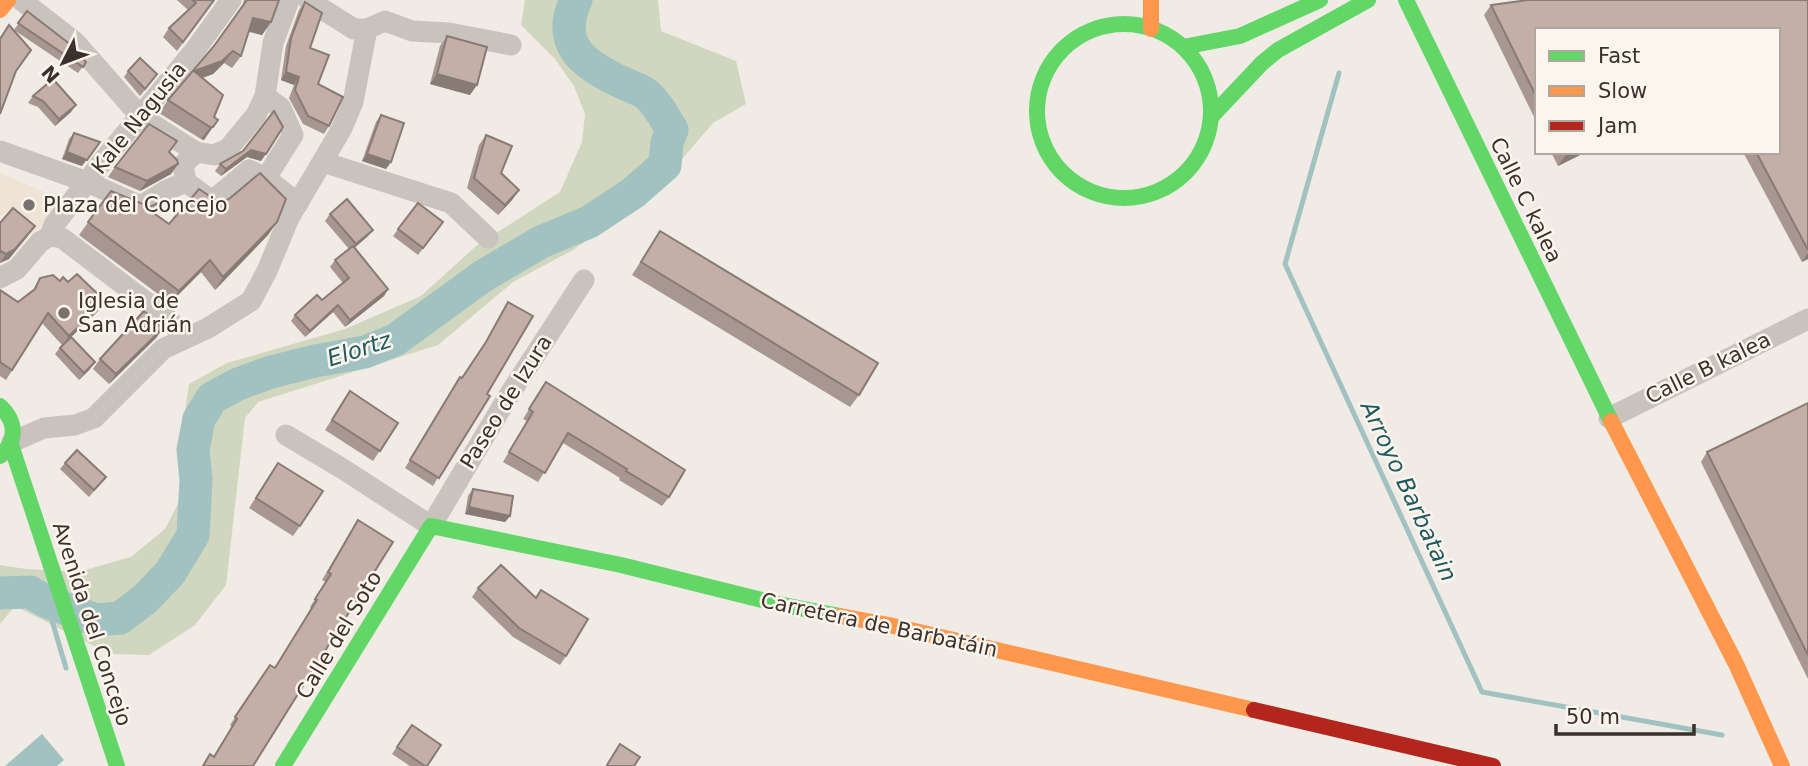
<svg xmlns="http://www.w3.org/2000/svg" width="1808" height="766" viewBox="0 0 1808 766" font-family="'DejaVu Sans',sans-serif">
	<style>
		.green { fill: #d1d6bf }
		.plaza { fill: #eee3d5 }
		.water { fill: #a1c2c1 }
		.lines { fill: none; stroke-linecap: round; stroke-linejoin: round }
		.stream { stroke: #a1c2c1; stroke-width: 5 }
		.river { stroke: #a1c2c1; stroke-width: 33 }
		.street { stroke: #c9c3be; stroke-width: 21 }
		.fast { stroke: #63d668; stroke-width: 16 }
		.slow { stroke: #ff974d; stroke-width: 16 }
		.jam { stroke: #b3261e; stroke-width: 16 }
		.wall { fill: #a89690 }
		.shaded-wall { fill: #887a75 }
		.building { fill: #c3afa7; stroke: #887a75; stroke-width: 2 }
		.poi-dot { fill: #7a716c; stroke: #fbf5ee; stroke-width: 2.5 }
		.labels { text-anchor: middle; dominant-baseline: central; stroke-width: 5; stroke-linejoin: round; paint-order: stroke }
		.street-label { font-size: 21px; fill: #3b302b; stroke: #fbf5ee }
		.poi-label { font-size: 21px; fill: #3b302b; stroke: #fbf5ee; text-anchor: start }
		.water-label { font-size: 23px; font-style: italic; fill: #1f5a5e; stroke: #fbf5ee }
	</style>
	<rect width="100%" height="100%" fill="#f0ebe5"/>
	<polygon class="green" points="525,0 658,0 661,31 736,61 746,104 713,123 652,194 573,250 513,282 438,345 258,402 245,418 226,585 195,625 149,655 110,654 15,606 0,624 0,565 26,569 78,572 131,557 165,529 180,500 180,447 189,384 227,363 345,329 421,296 476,246 560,192 582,142 585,114 574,86 555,59 521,25"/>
	<polygon class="plaza" points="0,173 63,200 34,234 7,211 0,218"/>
	<polygon class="water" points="42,734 64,760 57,766 5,766"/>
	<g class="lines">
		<g class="stream">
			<polyline points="1339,73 1285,264 1482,692 1722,735"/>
			<polyline points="48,607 66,668"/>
		</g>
		<path class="river" d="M0 593 30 592 47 602 96 620 120 618 145 599 170 573 193 535 196 480 193 450 199 419 212 398 238 384 271 372 315 361 365 352 395 340 483 276 541 242 589 222 633 193 665 165 667 142 672 130C665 118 657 103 646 94 639 89 629 86 621 82 584 65 555 44 576 0"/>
		<g class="street">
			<polyline points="21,0 75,42 141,117 196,152 214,155 228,149 256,115 265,96 273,43 289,0"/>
			<polyline points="308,0 354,29 367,29 385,21 412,31 449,33 511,45"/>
			<polyline points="265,96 281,108 293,135 266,178"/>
			<polyline points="0,151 87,182 141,206 167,190 186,182"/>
			<polyline points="196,152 183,165 186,182 212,201 249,170 266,178 298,204"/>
			<polyline points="323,162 451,203 488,238"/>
			<polyline points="50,236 54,225 106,157 195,50 231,0"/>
			<polyline points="0,278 17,269 40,242 50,236 62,238 166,317 185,337"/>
			<polyline points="1609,418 1808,319"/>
			<polyline points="286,435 343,469 431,526 509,395 584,280"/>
			<polyline points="12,442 44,428 75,425 94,418 163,349 208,328 251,301 267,271 289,218 341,130 353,102 367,29"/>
		</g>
		<g class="fast">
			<polyline points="1406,0 1611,421"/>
			<circle cx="1124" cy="111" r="87"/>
			<polyline points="1183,47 1240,36 1320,0"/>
			<polyline points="1211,117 1262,63 1278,50 1368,0"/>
			<path d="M0 406C17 422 17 441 0 456"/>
			<polyline points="11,445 117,766"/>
			<polyline points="283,766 431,526 621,565 778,604 840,616"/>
		</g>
		<g class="slow">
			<polyline points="1151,0 1151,29"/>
			<polyline points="0,10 8,0"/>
			<polyline points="1611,421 1736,664 1782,766"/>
			<polyline points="840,616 889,625 1254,710"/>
		</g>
		<polyline class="jam" points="1254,710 1493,766"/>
	</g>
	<g class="wall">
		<polygon points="177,0 215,0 177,51 163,37 169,28 188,10"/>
		<polygon points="244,0 279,0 271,22 262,35 249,32 241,56 232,68 224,63 213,74 202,78 223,95 204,140 201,139 159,113 168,100 214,46 242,7"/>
		<polygon points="1808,0 1808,259 1802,262 1743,152 1778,152 1778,30 1537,30 1537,123 1484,15 1491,5"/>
		<polygon points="305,2 310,48 329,126 324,134 303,124 289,98 294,85 281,80 286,46 299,10"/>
		<polygon points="27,11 86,62 78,73 14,30"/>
		<polygon points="447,36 470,95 430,84 440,46"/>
		<polygon points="128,71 153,80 140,96 124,77"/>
		<polygon points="33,96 71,112 55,126 38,107 28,103"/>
		<polygon points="381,115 391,162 386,169 362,161 376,122"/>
		<polygon points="74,133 82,166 62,159 69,139"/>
		<polygon points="486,135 501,173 519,190 512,200 498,215 467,188 479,145"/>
		<polygon points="243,151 261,161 247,157 221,176 215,171 220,164"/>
		<polygon points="170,152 178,164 171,174 140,191 108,177 115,167"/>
		<polygon points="1551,152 1586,152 1558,166"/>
		<polygon points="111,191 150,207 155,214 169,224 220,203 277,222 268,235 215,290 201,272 170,303 79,235"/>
		<polygon points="418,203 443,222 418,255 393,236"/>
		<polygon points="330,214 368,236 355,247 388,289 384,296 345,327 333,312 305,337 291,321 295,315 322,300 343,283 330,267 335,260 349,249 325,221"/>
		<polygon points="0,223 28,236 9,259 0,263"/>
		<polygon points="660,231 859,395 850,407 632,275"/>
		<polygon points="40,278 68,282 105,301 98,311 71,337 90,369 79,380 55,354 62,345 42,323 6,380 0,376 0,290 18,302 32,292"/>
		<polygon points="508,302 487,394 433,486 405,468 455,385 460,377 462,378 481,350"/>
		<polygon points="163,328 156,338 109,384 93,369 100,359"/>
		<polygon points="546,382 669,497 662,506 619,480 620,478 563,443 538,482 503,462 527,421 523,419"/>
		<polygon points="350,391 398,423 373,461 325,430"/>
		<polygon points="1808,403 1808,679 1701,462 1707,452"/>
		<polygon points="65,463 106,477 89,497 60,469"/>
		<polygon points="278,463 300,526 293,536 249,508"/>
		<polygon points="473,489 510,516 505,522 465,514 468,496"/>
		<polygon points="358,520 253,766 202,766 210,754 213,757 232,727 230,725 270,665 275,668 311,608 310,607 326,582 322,580"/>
		<polygon points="478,588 535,598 541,590 566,656 560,665 513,637 472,597"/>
		<polygon points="412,725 427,766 410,766 392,754"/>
	</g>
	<g class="shaded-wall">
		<polygon points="253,18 271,22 262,35 244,30"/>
		<polygon points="233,51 224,63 213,74 185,84 194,71"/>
		<polygon points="286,72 299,77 294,85 281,80"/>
		<polygon points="437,74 477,85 470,95 430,84"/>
		<polygon points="76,105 71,112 55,126 59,119"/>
		<polygon points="210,127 213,127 204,140 201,139"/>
		<polygon points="100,142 82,166 62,159 67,152"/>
		<polygon points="251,150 266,154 261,161 247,157 221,176 226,169"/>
		<polygon points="1572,152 1586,152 1558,166 1565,156"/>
		<polygon points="367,154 391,162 386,169 362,161"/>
		<polygon points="178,164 171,174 140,191 147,181"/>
		<polygon points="519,190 512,200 498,215 505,205"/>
		<polygon points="277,222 268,235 215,290 223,277"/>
		<polygon points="35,226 9,259 0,263 6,254"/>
		<polygon points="373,230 368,236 351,251 356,244"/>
		<polygon points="1808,253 1808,259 1802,262"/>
		<polygon points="210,260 201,272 170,303 179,291"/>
		<polygon points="388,289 384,296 345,327 350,320"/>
		<polygon points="105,301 98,311 63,345 69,336"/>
		<polygon points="338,305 333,312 305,337 310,331"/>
		<polygon points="163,328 156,338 109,384 116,374"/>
		<polygon points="95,362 90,369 79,380 84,373"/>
		<polygon points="469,507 510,516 505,522 465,514"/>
	</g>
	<g class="building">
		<polygon points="193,0 214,0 183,42 169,28 196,3"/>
		<polygon points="247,0 279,0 271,22 253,18 241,56 233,51 222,61 194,71 223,95 214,117 218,120 213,127 210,127 168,100 214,46"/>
		<polygon points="1528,0 1808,0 1808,250 1756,152 1778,152 1778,30 1537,30 1537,98 1491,5"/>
		<polygon points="305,2 322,13 310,48 329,55 318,84 343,97 329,126 308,116 295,90 299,77 286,72 291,38"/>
		<polygon points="27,11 71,45 86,62 83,67 18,23"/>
		<polygon points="9,25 31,50 16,71 0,114 0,39"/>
		<polygon points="447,36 487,47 477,85 437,74"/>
		<polygon points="140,58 157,74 145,89 128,71"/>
		<polygon points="53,79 76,105 59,119 43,101 33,96"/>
		<polygon points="274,111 283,127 266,154 251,150 226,169 220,164 243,151"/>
		<polygon points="381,115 404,123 391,162 367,154"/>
		<polygon points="149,124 177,141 169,152 177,160 178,164 147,181 115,167"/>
		<polygon points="74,133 100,142 87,160 67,152"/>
		<polygon points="486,135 512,146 501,173 519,190 505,205 474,178"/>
		<polygon points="260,173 286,199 277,222 223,277 210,260 179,291 88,222 111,191 150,207 164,200 155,214 169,224 199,189 220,203 229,199"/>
		<polygon points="347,199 373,230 356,244 330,214"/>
		<polygon points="418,203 443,222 423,248 398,229"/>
		<polygon points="13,208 35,226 15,249 6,254 1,251 0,253 0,223"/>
		<polygon points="660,231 878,363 859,395 641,262"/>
		<polygon points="353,246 388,289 350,320 338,305 310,331 295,315 317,295 322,300 349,278 335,260"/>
		<polygon points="77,274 105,301 69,336 48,313 12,370 0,362 0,290 18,302 35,289 40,278 53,275 60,281 63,277 68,282"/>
		<polygon points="508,302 533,316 487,394 490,396 439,478 410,460 460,377 462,378 486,342"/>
		<polygon points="144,311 163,328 116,374 100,359"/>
		<polygon points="71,337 95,362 84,373 60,348"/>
		<polygon points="546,382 685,470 669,497 626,471 627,469 568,433 545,473 509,452 533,412 529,409"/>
		<polygon points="350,391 398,423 380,451 332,420"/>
		<polygon points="1808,403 1808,655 1707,452"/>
		<polygon points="77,450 106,477 94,490 65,463"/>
		<polygon points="278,463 323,491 300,526 256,498"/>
		<polygon points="473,489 513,496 510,516 469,507"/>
		<polygon points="358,520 393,542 253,766 203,766 210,754 214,757 237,719 235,717 270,665 275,668 317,600 315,599 331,574 328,572"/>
		<polygon points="501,565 536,598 541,590 588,619 566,656 519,628 478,588"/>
		<polygon points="412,725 441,745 427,766 425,766 397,747"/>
		<polygon points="620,744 640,757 634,766 609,766 607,765"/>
	</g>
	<g class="poi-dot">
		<circle cx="29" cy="205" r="7"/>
		<circle cx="64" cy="313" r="7"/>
	</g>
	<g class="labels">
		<g class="street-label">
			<text transform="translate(139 118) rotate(-51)">Kale Nagusia</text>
			<text transform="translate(1526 200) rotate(64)">Calle C kalea</text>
			<text transform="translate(1708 368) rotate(-26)">Calle B kalea</text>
			<text transform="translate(506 402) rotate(-58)">Paseo de Izura</text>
			<text transform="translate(92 624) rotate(72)">Avenida del Concejo</text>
			<text transform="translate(879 625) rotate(12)">Carretera de Barbatáin</text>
			<text transform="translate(339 635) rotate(-59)">Calle del Soto</text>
		</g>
		<g class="poi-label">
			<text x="43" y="205">Plaza del Concejo</text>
			<text x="78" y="301">Iglesia de<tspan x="78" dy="24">San Adrián</tspan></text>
		</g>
		<g class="water-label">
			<text transform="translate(359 349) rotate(-18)">Elortz</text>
			<text transform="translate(1409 491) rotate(65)">Arroyo Barbatain</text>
		</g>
	</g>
	<rect x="1535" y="28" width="245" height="126" fill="#fbf5ee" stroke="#aea6a0" stroke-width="2"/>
	<rect x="1549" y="51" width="35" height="10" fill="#63d668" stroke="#aea6a0" stroke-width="2"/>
	<text x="1598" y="63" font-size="21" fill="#3b302b">Fast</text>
	<rect x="1549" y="86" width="35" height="10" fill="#ff974d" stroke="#aea6a0" stroke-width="2"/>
	<text x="1598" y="98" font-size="21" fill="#3b302b">Slow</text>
	<rect x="1549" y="121" width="35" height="10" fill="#b3261e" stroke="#aea6a0" stroke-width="2"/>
	<text x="1598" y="133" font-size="21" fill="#3b302b">Jam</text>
	<g transform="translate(63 63) rotate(228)" stroke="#fbf5ee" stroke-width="5" paint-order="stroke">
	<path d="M0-5L12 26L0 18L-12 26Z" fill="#3b302b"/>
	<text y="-10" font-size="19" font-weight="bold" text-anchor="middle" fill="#3b302b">N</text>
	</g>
	<path d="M1556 724v10h138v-10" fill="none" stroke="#3b302b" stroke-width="3.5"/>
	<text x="1566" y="724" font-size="21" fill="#3b302b" stroke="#fbf5ee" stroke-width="5" paint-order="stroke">50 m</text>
</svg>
